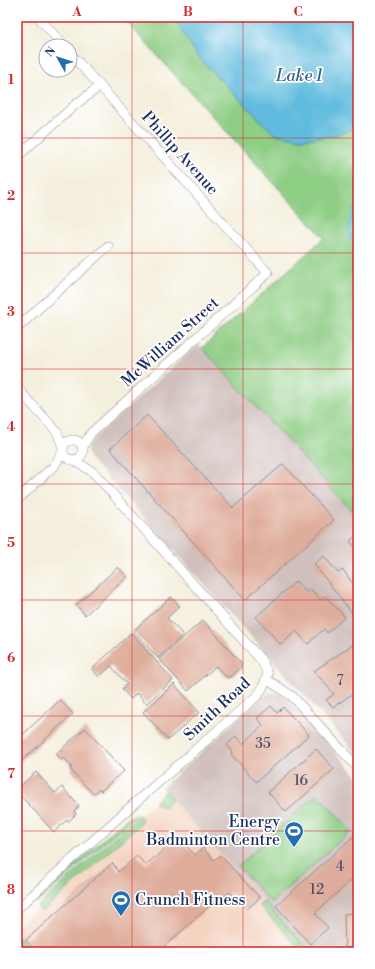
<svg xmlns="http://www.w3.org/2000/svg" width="375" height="969" viewBox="0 0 375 969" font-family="'Libre Bodoni',serif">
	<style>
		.built { fill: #f4d3c0 }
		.industrial { fill: #d0c0bc }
		.green { fill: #8fce85; stroke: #557e72 }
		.water { fill: #60bcde; stroke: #3e769e }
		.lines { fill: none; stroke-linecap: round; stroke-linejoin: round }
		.stream { stroke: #60bcde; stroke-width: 3 }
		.building { fill: #dfad9b }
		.minor-casing { stroke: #888f9e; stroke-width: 10 }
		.minor { stroke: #fff; stroke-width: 9 }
		.grid { fill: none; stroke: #d62828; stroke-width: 1; stroke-opacity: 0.55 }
		.labels { text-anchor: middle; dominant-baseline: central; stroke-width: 3.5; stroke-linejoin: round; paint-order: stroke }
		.number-label { font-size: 14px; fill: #4c4e6d }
		.street-label { font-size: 16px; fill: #1b2f5e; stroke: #fff }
		.poi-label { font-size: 16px; fill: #1b2f5e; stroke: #fff; text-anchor: end }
		.water-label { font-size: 17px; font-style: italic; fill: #33608b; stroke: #fff }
		.neatline { fill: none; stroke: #d62828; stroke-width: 1.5 }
		.grid-label { font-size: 13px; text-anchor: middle; font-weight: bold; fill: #d62828 }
	</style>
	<rect width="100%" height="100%" fill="#fff"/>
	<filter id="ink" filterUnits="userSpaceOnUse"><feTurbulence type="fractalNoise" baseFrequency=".025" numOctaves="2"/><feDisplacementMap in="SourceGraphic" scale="8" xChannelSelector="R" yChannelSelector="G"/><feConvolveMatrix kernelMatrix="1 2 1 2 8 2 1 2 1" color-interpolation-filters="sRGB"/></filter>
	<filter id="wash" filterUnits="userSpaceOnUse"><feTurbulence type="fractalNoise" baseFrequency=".012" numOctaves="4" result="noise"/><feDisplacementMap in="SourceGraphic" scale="16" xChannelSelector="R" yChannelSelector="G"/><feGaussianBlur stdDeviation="0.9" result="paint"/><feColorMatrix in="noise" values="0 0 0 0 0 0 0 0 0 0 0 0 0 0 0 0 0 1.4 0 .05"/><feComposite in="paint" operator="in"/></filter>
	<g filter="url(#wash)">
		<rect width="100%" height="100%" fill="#f4efdd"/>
		<polygon class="built" points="166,792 293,935 301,952 17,952 17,927"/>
		<g class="industrial">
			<polygon points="198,344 353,512 358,508 358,755 108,478 89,457 87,453 88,445 93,439"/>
			<polygon points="269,693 276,693 287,698 358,777 358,952 310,952 161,788 262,697"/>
		</g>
		<g class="green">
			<polygon points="122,17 358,17 358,508 353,512 202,348 324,238"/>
			<polygon points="166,791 169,794 171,800 165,807 157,805 154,802"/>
			<polygon points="317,794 351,831 271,903 238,866"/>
			<polygon points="137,814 37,903 36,901 38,898 126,819"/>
			<polygon points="139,815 142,819 140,824 44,910 41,911 37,907"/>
			<polygon points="264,901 310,952 292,952 297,946 259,905"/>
			<polygon points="17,936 31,952 17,952"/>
		</g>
		<polygon class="water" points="176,17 358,17 358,127 332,136 301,139 274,134 198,57 177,23"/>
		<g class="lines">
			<path class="stream" d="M358 203C349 217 344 236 358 248"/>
		</g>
		<g id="blocks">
			<g class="building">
				<polygon points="147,415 233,508 283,464 334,520 245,600 110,449"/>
				<polygon points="358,534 358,550 350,541"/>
				<polygon points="324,556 338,573 343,570 358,591 358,607 351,612 314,564"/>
				<polygon points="118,567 127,577 85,615 76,605"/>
				<polygon points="296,581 306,592 310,588 321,600 325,596 345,617 327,633 324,629 308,644 296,631 281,645 256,617"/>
				<polygon points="171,597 180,606 167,618 183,635 158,658 133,631"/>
				<polygon points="203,620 241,663 241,668 231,677 226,677 216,666 188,691 159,659"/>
				<polygon points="131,633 173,680 146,704 137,693 131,699 122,689 127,684 111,666 99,677 92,669"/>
				<polygon points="358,641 358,690 333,707 326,700 334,694 314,671"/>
				<polygon points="174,684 199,712 168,740 143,712"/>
				<polygon points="60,700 73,714 17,765 17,740"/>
				<polygon points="271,706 277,713 283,707 309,735 256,782 231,754 233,752 227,745 236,736 243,744 263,725 257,718"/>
				<polygon points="85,728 124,771 101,791 99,789 93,794 70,769 72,767 64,758 62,760 56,754"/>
				<polygon points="316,749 334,769 286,812 268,792"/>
				<polygon points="36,772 55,793 62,787 79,806 74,811 76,814 68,822 67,820 54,832 17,792 17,789"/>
				<polygon points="358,832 358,874 315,913 328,928 310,944 276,906"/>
				<polygon points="178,837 195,855 203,848 214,860 220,855 260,898 247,909 230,892 222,899 220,897 158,952 37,952 26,940 111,864 113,863 118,872 137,856 146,865"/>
				<polygon points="358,913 358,947 345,948 344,914"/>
			</g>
		</g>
	</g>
	<g filter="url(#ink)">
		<use href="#blocks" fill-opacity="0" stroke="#888f9e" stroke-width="1"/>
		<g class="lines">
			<defs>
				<g id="minor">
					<polyline points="38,17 64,46"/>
					<polyline points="70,53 268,273 91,433 82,448"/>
					<polyline points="17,157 75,105 100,86"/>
					<polyline points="17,328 108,246"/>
					<polyline points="17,388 57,432 63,447"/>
					<circle cx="73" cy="450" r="10"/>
					<polyline points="17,500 54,466 63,452"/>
					<polyline points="266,680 274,684 293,697 358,768"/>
					<polyline points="17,909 137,801 258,695 263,687 268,674 262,661 93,472 72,459"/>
				</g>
			</defs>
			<use href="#minor" class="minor-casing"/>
			<use href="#minor" class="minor"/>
		</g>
	</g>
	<path class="grid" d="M132 17V952M243 17V952M17 138H358M17 253H358M17 369H358M17 484H358M17 600H358M17 716H358M17 831H358"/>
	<defs>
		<symbol id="stadium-pin" viewBox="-11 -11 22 30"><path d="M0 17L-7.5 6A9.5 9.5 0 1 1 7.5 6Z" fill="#1f6fb2" stroke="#fff"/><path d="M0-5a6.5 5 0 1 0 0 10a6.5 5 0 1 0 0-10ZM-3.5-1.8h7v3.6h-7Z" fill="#fff"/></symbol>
	</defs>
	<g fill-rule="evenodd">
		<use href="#stadium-pin" x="283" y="820" width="22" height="30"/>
		<use href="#stadium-pin" x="110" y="889" width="22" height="30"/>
	</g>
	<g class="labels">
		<g class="number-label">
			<text x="340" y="681">7</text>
			<text x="263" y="744">35</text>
			<text x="301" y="781">16</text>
			<text x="340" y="867">4</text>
			<text x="317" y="890">12</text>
		</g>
		<g class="street-label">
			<text transform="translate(180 153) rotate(48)">Phillip Avenue</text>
			<text transform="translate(170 342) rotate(-42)">McWilliam Street</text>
			<text transform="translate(217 709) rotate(-43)">Smith Road</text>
		</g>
		<g class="poi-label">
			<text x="280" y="822">Energy<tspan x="280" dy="18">Badminton Centre</tspan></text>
			<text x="135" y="900" text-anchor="start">Crunch Fitness</text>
		</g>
		<g class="water-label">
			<text x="299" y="76">Lake 1</text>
		</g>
	</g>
	<rect width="375" height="969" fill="none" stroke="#fff" stroke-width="44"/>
	<g transform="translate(58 58) rotate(309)"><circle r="19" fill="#ffffff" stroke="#a4acbf"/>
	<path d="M0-3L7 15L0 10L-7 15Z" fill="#1f6fb2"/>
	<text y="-6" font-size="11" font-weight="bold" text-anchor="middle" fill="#1b2f5e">N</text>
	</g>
	<rect x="22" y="22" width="331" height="925" class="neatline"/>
	<g class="grid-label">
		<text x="77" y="16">A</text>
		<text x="188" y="16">B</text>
		<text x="298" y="16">C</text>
		<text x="11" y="84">1</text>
		<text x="11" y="200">2</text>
		<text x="11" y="316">3</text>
		<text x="11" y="431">4</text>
		<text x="11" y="547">5</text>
		<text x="11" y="662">6</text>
		<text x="11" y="778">7</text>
		<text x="11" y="894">8</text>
	</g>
</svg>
